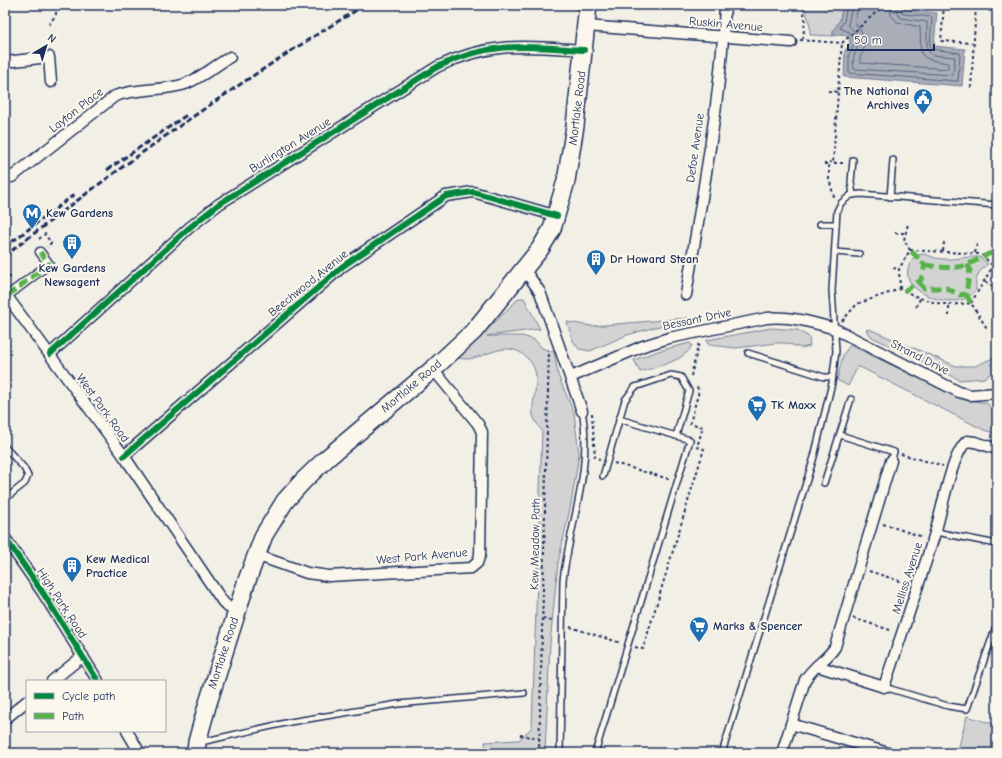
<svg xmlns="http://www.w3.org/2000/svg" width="1002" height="758" viewBox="0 0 1002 758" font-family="'Comic Neue',sans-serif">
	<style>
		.green { fill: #d2d3d2; stroke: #768198 }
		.water { fill: #a9adb7; stroke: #707b93 }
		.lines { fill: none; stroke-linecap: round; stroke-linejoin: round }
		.shore { stroke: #546182; stroke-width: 1 }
		.service-casing { stroke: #1b2f5e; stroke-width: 8 }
		.pedestrian-casing { stroke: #1b2f5e; stroke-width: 11 }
		.minor-casing { stroke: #1b2f5e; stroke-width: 13 }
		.trunk-casing { stroke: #1b2f5e; stroke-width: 20 }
		.path { stroke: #1b2f5e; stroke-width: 2; stroke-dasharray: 3 3; stroke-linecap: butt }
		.service { stroke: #fbf7ec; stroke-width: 5 }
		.pedestrian { stroke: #fbf7ec; stroke-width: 8 }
		.minor { stroke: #fbf7ec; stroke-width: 10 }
		.trunk { stroke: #fbf7ec; stroke-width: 17 }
		.rail { stroke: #1b2f5e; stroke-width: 3; stroke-dasharray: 6 3; stroke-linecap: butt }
		.quiet { stroke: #55b248; stroke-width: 5; stroke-dasharray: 10 5; stroke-linecap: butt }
		.cycleway-casing { stroke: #fbf7ec; stroke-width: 8 }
		.cycleway { stroke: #00873e; stroke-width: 6 }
		.labels { text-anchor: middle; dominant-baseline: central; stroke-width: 4; stroke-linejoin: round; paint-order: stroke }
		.street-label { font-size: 12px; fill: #1b2f5e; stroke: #fbf7ec }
		.poi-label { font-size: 12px; font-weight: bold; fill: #1b2f5e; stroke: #fbf7ec; text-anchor: start }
	</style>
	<rect width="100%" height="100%" fill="#f2efe6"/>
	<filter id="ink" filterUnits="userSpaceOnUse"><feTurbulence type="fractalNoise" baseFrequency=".025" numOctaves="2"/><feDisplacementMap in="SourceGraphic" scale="8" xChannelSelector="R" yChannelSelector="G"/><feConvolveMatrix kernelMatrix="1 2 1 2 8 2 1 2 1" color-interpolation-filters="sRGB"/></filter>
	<g filter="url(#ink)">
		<g class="green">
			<polygon points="804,5 843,5 840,20 833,31 833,36 810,35 810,26"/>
			<path d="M925 254C945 264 960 256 980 257L988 264C978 271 975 278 976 290 972 294 967 299 961 300 935 306 887 283 917 255Z"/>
			<path d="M519 298H524L540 329 487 336H522L535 340 542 348 554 352 558 375 574 413 579 454 571 504 558 563 550 644 545 753H486L485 742 519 740 532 727 542 431C539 427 534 420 533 415 531 396 543 378 530 361 506 332 482 365 459 358Z"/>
			<polygon points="688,318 627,335 590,351 579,349 573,341 567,322 592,326"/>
			<polygon points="771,328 798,330 809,337 810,346 801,348 786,343 777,343 736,348 710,345 707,343 707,340"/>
			<polygon points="869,329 956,366 975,366 991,359 997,352 997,370 984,378 960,380 872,337 866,330"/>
			<path d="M690 343 692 345C686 361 655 367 640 372L634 360 658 351Z"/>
			<path d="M850 345 962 399 987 403C995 413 997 422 997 434L984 430 858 366 848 386 837 380 843 355Z"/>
			<polygon points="967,716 997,725 997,753 957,753"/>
		</g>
		<polygon class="water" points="843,5 906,5 905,10 937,13 934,46 965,49 962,86 844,77 845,50 849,46 850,40 844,34 833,36 833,31 840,20"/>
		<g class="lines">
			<g class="shore">
				<polyline points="847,5 844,21 840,28 849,32 854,39 853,47 849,54 849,73 958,81 960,53 932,49 930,45 932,17 904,14 901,11 902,5"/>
				<path d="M852 5 848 25C870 44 849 49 854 69L953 75 955 57 933 55 927 50V22L901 18 897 13V5"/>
				<path d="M858 5 855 23C862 31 868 40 863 52 861 56 859 58 860 63L948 69V63C914 58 922 56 920 27L897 22 891 15V5"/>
			</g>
			<defs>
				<g id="service">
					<polyline points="853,160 851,182 853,195"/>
					<polyline points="890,197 893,160"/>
					<polyline points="820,224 836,224"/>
					<polyline points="835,252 859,254"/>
					<polyline points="748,353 824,377 832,377"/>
					<polyline points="840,435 894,452 891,461"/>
					<polyline points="5,447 24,468 28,476 25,483 5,499"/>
					<polyline points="603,476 625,400 635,387 671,375 681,377 689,391 676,436"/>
					<polyline points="824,483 851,399"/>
					<polyline points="936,532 997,544"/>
					<polyline points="884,687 948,706 967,709 995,629"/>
					<polyline points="201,742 290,722 398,704 524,693"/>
					<path d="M560 753 563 580C570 523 593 468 582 411"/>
					<polyline points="595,753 690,440 619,419"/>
					<polyline points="722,753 814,457 832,383 836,351 832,290 837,211 841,203 851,195 861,194 997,205"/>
				</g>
				<polyline id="pedestrian" points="7,296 49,264 40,252"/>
				<g id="minor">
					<polyline points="587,26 791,42"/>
					<polyline points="5,62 49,57 51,82"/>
					<path d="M12 177 115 96C136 88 160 91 182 85 195 82 218 64 230 57"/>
					<polyline points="524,269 540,292 582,411"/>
					<path d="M686 295C701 200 721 101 725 5"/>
					<polyline points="5,296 6,295 124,456 223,602 228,607 237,610"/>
					<path d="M50 354 189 228 219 204 437 67C490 41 527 46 584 50"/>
					<path d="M571 377 643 346 669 338 767 318C791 316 812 322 835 329L959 392 970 395 997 393"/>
					<polyline points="124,456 343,266 446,196 473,192 557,216"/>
					<polyline points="5,538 43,593 98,681"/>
					<polyline points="256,555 307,573 329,576 471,568 477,563 480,555 482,432 478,424 433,369"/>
					<path d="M817 666 884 687C901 636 919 584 935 533 942 511 951 455 967 441L975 442 997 449"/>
					<polyline points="52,681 83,656"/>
					<polyline points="5,719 27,701"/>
					<polyline points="791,724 888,753"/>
					<polyline points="127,731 140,753"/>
					<path d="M782 753 805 680C813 666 827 660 835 647L891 461"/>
				</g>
				<polyline id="trunk" points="196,753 197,742 207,706 246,583 264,535 285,501 303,481 326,459 433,369 474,331 540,249 552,229 566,181 575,126 588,5"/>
			</defs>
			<use href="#service" class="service-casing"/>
			<use href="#pedestrian" class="pedestrian-casing"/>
			<use href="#minor" class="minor-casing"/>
			<use href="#trunk" class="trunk-casing"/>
			<g class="path">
				<polyline points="941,5 976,6 997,13"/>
				<polyline points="944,5 941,41 973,43"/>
				<polyline points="49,25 56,14 56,5"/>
				<polyline points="803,39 805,21 803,5"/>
				<polyline points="800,40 842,43 884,5"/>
				<polyline points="971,88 976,6"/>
				<polyline points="828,91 838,92 842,43"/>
				<polyline points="834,163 845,163"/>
				<polyline points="824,164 829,164 830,162 833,163 838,92"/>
				<polyline points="829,165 829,179 834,197"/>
				<polyline points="5,205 7,208"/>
				<polyline points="895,233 906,233"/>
				<polyline points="39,239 45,234 51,243 47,247"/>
				<polyline points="910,250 981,254 993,266 997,264"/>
				<polyline points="943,251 944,242"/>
				<polyline points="975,253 977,244"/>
				<polyline points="893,268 899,269"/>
				<polyline points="5,271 10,277 5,281"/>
				<polyline points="985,282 994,287"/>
				<polyline points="900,289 899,269 910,250 904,240 908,224"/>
				<polyline points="971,303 993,266"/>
				<polyline points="916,307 920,299"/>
				<polyline points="949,316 949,306"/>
				<path d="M842 321 857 304 900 289C927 302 941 307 971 303L988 330"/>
				<polyline points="691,376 699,342"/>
				<polyline points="592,413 595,458 600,459"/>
				<polyline points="901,454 943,466"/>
				<polyline points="614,463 669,479"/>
				<polyline points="883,524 923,537"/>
				<polyline points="869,571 909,584"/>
				<polyline points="543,618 554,622"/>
				<polyline points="853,618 893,631"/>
				<polyline points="570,627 621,643"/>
				<polyline points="635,647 643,649 704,449 697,447 703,427 690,423 699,391 697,387"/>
				<polyline points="520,735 539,738"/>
				<polyline points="539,753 549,350"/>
			</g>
			<use href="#service" class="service"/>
			<use href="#pedestrian" class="pedestrian"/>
			<use href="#minor" class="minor"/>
			<use href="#trunk" class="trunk"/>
			<g class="rail">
				<polyline points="107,170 188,114"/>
				<polyline points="5,247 75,194"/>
				<path d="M5 256C120 166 240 80 365 5"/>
			</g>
			<g class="quiet">
				<path d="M925 265C940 267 954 270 968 264 978 261 986 253 997 252"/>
				<polyline points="967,265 970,269 966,294 971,303"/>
				<polyline points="918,282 924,288 946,288 960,295 966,294"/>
				<polyline points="904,291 921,280 925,265 910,250"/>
				<polyline points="7,296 49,264 40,252"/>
			</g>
			<defs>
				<g id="cycleway">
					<path d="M50 354 189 228 219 204 437 67C490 41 527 46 584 50"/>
					<polyline points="124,456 343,266 446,196 473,192 557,216"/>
					<polyline points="5,538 43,593 98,681"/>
				</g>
			</defs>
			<use href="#cycleway" class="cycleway-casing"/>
			<use href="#cycleway" class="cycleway"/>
		</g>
	</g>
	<defs>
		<symbol id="civic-pin" viewBox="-11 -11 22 30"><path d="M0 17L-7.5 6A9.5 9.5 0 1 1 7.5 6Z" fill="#1f6fb2" stroke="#fbf7ec"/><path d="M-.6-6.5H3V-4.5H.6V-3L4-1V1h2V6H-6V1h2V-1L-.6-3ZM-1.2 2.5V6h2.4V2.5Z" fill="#fff"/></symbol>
		<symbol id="metro-pin" viewBox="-11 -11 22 30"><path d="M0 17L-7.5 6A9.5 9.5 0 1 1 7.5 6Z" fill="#1f6fb2" stroke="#fbf7ec"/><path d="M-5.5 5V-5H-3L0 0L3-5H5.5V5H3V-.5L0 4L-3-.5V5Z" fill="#fff"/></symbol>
		<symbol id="building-pin" viewBox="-11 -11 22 30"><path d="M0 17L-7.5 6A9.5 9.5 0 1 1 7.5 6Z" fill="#1f6fb2" stroke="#fbf7ec"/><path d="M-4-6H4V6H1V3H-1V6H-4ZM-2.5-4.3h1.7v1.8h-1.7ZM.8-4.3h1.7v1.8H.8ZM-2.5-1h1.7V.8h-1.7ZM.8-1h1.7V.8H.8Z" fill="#fff"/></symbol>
		<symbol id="supermarket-pin" viewBox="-11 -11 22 30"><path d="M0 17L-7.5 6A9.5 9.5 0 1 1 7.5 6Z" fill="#1f6fb2" stroke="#fbf7ec"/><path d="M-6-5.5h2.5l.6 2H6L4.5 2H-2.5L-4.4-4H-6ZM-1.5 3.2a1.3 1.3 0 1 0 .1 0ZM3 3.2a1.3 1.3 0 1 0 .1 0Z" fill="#fff"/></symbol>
	</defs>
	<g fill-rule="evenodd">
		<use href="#civic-pin" x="912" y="87" width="22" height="30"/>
		<use href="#metro-pin" x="21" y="202" width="22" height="30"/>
		<use href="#building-pin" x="61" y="232" width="22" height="30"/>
		<use href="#building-pin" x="585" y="248" width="22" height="30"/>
		<use href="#supermarket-pin" x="746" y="394" width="22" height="30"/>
		<use href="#building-pin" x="61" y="555" width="22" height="30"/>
		<use href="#supermarket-pin" x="688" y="615" width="22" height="30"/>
	</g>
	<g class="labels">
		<g class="street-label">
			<text transform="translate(726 24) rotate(5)">Ruskin Avenue</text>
			<text transform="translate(577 108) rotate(-83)">Mortlake Road</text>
			<text transform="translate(76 110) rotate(-38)">Layton Place</text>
			<text transform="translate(290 145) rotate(-32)">Burlington Avenue</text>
			<text transform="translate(695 148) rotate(-82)">Defoe Avenue</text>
			<text transform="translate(308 283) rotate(-39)">Beechwood Avenue</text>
			<text transform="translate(697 319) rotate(-12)">Bessant Drive</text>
			<text transform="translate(920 357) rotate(27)">Strand Drive</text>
			<text transform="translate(411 386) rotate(-40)">Mortlake Road</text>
			<text transform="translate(103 408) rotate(54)">West Park Road</text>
			<text transform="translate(535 544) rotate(-89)">Kew Meadow Path</text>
			<text transform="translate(422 556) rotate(-5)">West Park Avenue</text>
			<text transform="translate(907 578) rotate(-72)">Melliss Avenue</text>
			<text transform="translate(62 603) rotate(57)">High Park Road</text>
			<text transform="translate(223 653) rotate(-72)">Mortlake Road</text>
		</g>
		<g class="poi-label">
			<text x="909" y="91" text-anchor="end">The National<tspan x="909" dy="14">Archives</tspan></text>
			<text x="46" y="213">Kew Gardens</text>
			<text x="610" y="259">Dr Howard Stean</text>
			<text x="72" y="268" text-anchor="middle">Kew Gardens<tspan x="72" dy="14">Newsagent</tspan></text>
			<text x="771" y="405">TK Maxx</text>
			<text x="86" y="559">Kew Medical<tspan x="86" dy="14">Practice</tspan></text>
			<text x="713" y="626">Marks &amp; Spencer</text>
		</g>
	</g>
	<rect width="1002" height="758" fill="none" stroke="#fbf7ec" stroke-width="20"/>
	<rect x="10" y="10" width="982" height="738" fill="none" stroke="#1b2f5e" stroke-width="1.5" filter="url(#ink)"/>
	<rect x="26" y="680" width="140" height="52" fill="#fbf7ec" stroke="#a1a7b3"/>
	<rect x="34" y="693" width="20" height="6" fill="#00873e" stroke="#a1a7b3"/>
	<text x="62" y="700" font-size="12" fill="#1b2f5e">Cycle path</text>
	<rect x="34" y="713" width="20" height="6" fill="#55b248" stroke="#a1a7b3"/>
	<text x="62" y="720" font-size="12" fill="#1b2f5e">Path</text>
	<g transform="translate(46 46) rotate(38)" stroke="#fbf7ec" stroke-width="3" paint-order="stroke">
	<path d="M0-3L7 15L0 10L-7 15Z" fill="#1b2f5e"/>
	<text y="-6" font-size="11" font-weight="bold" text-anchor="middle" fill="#1b2f5e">N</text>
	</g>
	<path d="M848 44v6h86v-6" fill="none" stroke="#1b2f5e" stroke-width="2"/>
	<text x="854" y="44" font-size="12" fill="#1b2f5e" stroke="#fbf7ec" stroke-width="3" paint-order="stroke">50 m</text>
</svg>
